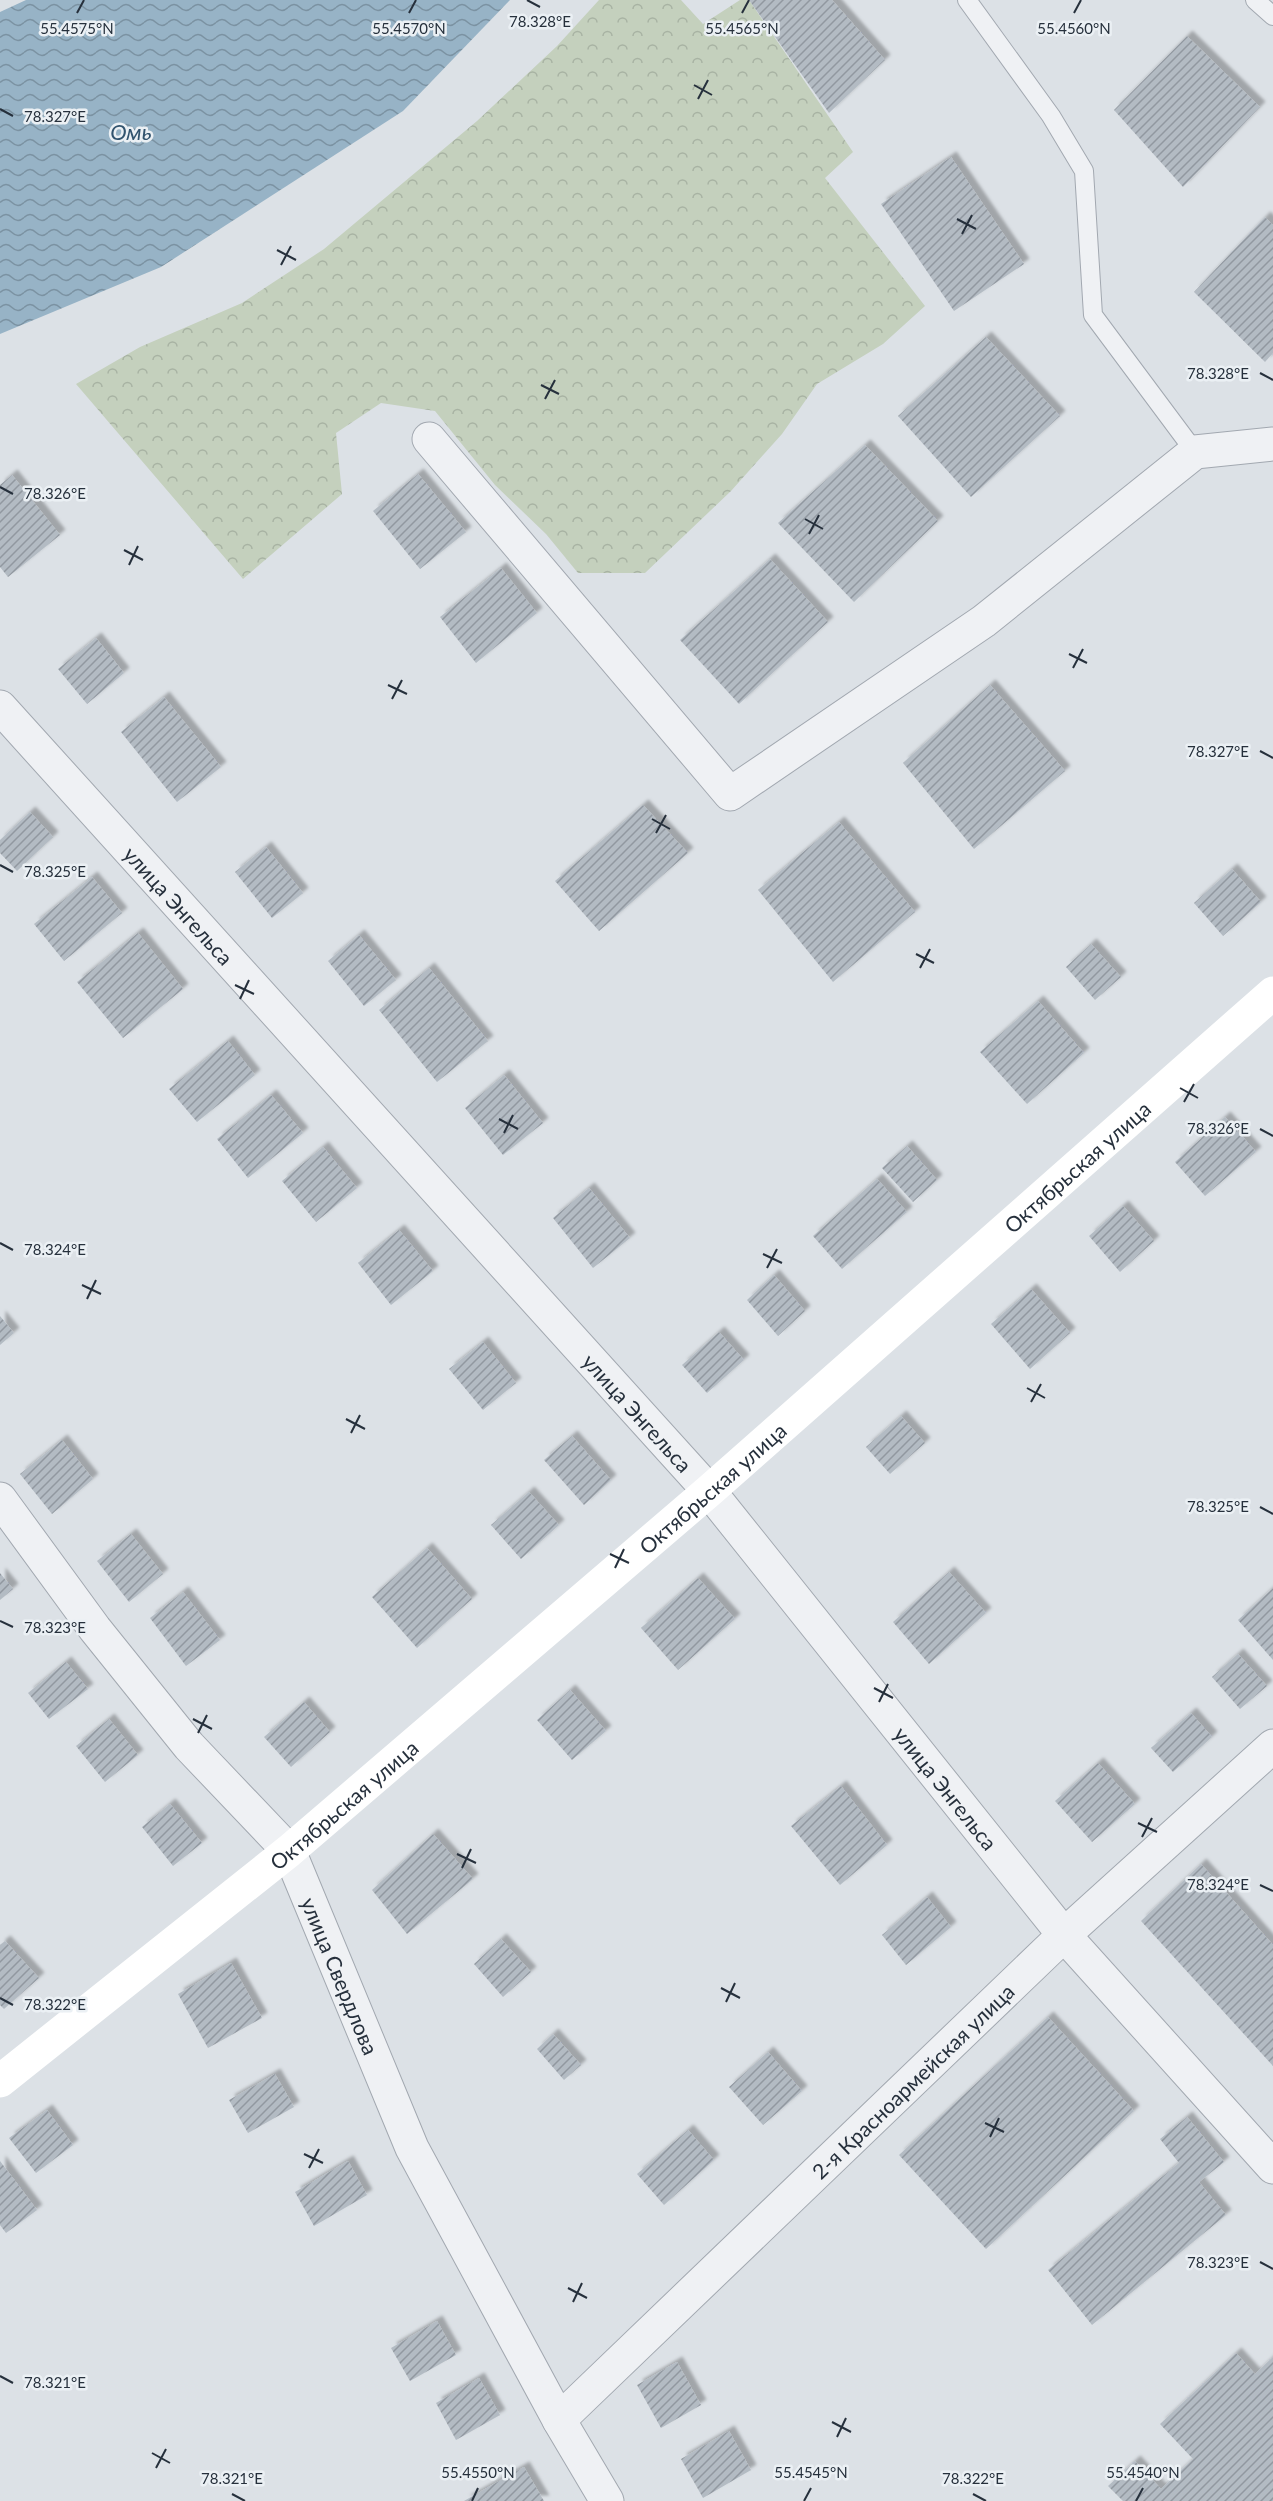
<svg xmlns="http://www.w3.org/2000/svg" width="1273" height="2501" viewBox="0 0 1273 2501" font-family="Lato,sans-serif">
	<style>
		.forest { fill: url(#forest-crowns) }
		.water { fill: url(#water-waves) }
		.building { fill: url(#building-hatch); filter: url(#shadow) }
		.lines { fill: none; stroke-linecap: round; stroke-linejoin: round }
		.lane-casing { stroke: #a2a8b0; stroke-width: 20 }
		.street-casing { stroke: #a2a8b0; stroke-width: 35 }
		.lane { stroke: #eff1f4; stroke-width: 18 }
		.street { stroke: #eff1f4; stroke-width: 33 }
		.secondary { stroke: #fff; stroke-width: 33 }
		.ticks { fill: none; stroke: #26303c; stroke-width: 2 }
		.labels { text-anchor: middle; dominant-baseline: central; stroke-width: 5; stroke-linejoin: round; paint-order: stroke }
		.street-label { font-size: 21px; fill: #26303c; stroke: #ebf0f4 }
		.water-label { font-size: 22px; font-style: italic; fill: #31536e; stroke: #ebf0f4 }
		.ticks-label { font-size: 15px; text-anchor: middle; fill: #26303c; stroke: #ebf0f4; stroke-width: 5; stroke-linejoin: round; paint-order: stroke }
	</style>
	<defs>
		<pattern id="forest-crowns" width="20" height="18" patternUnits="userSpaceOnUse" patternTransform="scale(1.5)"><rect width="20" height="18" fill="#c4d0bd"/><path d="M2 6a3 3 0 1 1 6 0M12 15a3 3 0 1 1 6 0" fill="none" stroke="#a8b3a3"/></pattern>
		<pattern id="water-waves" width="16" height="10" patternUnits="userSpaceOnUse" patternTransform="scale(1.5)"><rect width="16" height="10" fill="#97b3c6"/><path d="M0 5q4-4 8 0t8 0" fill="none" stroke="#7b92a2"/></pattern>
		<pattern id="building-hatch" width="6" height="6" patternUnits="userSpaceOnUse" patternTransform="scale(1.5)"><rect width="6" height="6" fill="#b3bbc3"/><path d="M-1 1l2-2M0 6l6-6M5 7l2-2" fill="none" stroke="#9198a0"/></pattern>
		<filter id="shadow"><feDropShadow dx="5.5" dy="-5.5" stdDeviation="1.5" flood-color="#0004"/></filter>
	</defs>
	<rect width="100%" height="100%" fill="#dce1e6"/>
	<polygon class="forest" points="599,0 681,0 703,24 740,0 749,0 853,152 825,178 925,306 883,344 817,384 782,434 731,491 645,573 578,573 546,534 495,485 435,411 381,403 336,433 342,494 243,579 76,384 140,347 242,303 324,249 477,121 557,46"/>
	<polygon class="water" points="26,0 510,0 403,111 161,267 0,334 0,12"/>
	<g class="building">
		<polygon points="749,0 832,0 885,60 829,113"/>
		<polygon points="1187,36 1260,107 1183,187 1114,110"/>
		<polygon points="951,157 1024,264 954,311 881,204"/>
		<polygon points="1265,217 1273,225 1273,353 1265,362 1194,292"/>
		<polygon points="986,337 1060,416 971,497 898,416"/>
		<polygon points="865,445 938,521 854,602 778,523"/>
		<polygon points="418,474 466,532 420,569 373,511"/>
		<polygon points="12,475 60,535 8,577 0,567 0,485"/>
		<polygon points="770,559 828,622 739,704 680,640"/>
		<polygon points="501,568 537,613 476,663 440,617"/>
		<polygon points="96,638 124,673 87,704 58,669"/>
		<polygon points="990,685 1065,771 974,849 903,763"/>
		<polygon points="164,697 221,767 177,802 121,732"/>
		<polygon points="643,805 688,853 599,931 555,881"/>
		<polygon points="30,812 53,837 17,871 0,853 0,840"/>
		<polygon points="839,822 915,912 833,982 758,890"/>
		<polygon points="266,847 303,893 272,918 235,872"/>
		<polygon points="1232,869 1261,902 1223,936 1194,903"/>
		<polygon points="92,877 122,913 64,961 34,924"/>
		<polygon points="138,933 183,989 123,1038 77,982"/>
		<polygon points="359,935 396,980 364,1006 328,961"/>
		<polygon points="1091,944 1121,977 1095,1000 1066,967"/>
		<polygon points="429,968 488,1041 437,1082 379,1010"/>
		<polygon points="1038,1001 1084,1053 1027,1104 980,1052"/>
		<polygon points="228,1041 255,1075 197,1122 169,1089"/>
		<polygon points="504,1075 543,1123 503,1155 465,1108"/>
		<polygon points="271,1095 303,1133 248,1178 217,1139"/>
		<polygon points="1225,1117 1256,1152 1205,1196 1175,1162"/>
		<polygon points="907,1146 937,1180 913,1202 882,1168"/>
		<polygon points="323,1147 357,1188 316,1222 282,1181"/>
		<polygon points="877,1179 907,1212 842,1269 813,1236"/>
		<polygon points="589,1188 630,1238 593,1268 553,1218"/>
		<polygon points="1123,1206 1154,1241 1120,1272 1089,1236"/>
		<polygon points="399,1230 433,1271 391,1305 358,1263"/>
		<polygon points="774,1275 805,1311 778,1336 747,1300"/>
		<polygon points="1031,1289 1070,1333 1030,1369 991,1324"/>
		<polygon points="0,1316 14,1333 0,1345"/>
		<polygon points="719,1332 744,1360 707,1393 682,1365"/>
		<polygon points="483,1342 516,1383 483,1410 449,1369"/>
		<polygon points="901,1416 925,1443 890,1474 866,1447"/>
		<polygon points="572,1436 611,1480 584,1505 544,1460"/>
		<polygon points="62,1440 93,1479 52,1514 20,1474"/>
		<polygon points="529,1492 559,1525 521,1559 491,1525"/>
		<polygon points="131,1534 163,1574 129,1602 97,1561"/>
		<polygon points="427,1548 472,1599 417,1648 372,1597"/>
		<polygon points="949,1572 986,1613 929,1664 893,1622"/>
		<polygon points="0,1573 13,1589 0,1600"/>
		<polygon points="698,1578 735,1619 678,1670 641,1628"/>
		<polygon points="1273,1588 1273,1660 1238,1620"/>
		<polygon points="183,1592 220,1640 186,1666 150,1618"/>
		<polygon points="1238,1654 1267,1686 1240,1709 1212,1677"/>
		<polygon points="66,1662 88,1689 49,1719 28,1693"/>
		<polygon points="570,1690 606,1731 572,1760 537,1720"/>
		<polygon points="304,1702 330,1732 291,1767 264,1737"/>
		<polygon points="1191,1713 1212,1737 1173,1772 1151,1748"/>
		<polygon points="109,1719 138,1755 105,1782 76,1746"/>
		<polygon points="1098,1763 1135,1804 1092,1842 1055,1801"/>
		<polygon points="841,1786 887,1845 840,1885 791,1826"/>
		<polygon points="170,1804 202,1843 173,1866 142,1827"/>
		<polygon points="433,1834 473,1879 407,1934 372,1890"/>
		<polygon points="1201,1864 1273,1945 1273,2066 1141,1921"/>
		<polygon points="927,1897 951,1927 906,1965 882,1935"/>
		<polygon points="501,1939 531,1972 503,1997 474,1964"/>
		<polygon points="5,1941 39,1978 4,2009 0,2005 0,1945"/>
		<polygon points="231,1963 262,2018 208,2048 178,1994"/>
		<polygon points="1048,2017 1134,2111 986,2249 899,2155"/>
		<polygon points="553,2034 581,2065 564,2080 537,2049"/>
		<polygon points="768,2052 802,2091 763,2125 729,2087"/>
		<polygon points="275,2074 294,2107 248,2133 229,2100"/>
		<polygon points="47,2110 73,2145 36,2173 9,2138"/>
		<polygon points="1187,2117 1224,2162 1199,2182 1226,2215 1092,2325 1048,2270 1179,2163 1160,2139"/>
		<polygon points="688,2130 714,2160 664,2205 637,2174"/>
		<polygon points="0,2161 37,2210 6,2233 0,2225"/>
		<polygon points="348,2161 367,2195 314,2226 295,2192"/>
		<polygon points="437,2321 456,2355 410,2381 391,2348"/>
		<polygon points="1236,2353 1255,2374 1273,2357 1273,2501 1123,2501 1108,2486 1135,2461 1161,2489 1193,2459 1160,2424"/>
		<polygon points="677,2362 701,2405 661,2428 637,2385"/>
		<polygon points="479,2378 500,2415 456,2440 436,2403"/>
		<polygon points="729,2431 751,2470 703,2498 681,2459"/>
		<polygon points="524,2467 544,2501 464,2501"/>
	</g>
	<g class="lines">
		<defs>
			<g id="lane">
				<polyline points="967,0 1051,116 1084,171 1093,315 1195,452"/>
				<polyline points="1255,0 1273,16"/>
			</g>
			<g id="street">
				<polyline points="429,439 730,794 984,621 1195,452 1273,444"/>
				<path id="s1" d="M0 707 709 1491 1064 1935 1273 2167"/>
				<path id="s2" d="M0 1499 95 1629 189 1746 289 1851 412 2148 559 2420 607 2501"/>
				<path id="s3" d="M559 2420 1064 1935 1273 1746"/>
			</g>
		</defs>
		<use href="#lane" class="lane-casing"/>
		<use href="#street" class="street-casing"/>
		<use href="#lane" class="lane"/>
		<use href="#street" class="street"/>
		<path class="secondary" id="s4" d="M0 2081 289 1851 709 1491 1273 993"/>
	</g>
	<path class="ticks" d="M527 0 540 7M77 13 84 0M409 13 416 0M742 13 749 0M1074 13 1081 0M694 85 712 95M698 99 708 80M0 109 13 116M957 219 976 229M962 234 972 215M277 250 296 260M281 265 291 246M1260 373 1273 380M541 385 559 394M545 399 555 380M0 487 13 494M805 519 823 529M809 534 819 515M124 550 143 560M129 565 138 546M1069 654 1087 663M1073 668 1083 649M388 685 407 694M392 699 402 680M1260 751 1273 758M652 819 670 829M656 833 666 815M0 865 13 872M916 954 934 963M920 968 930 949M235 985 254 994M240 999 249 980M1180 1088 1198 1098M1184 1102 1194 1084M499 1119 518 1129M1260 1129 1273 1136M504 1133 513 1115M0 1243 13 1250M763 1254 782 1263M767 1268 777 1249M82 1285 101 1294M87 1299 96 1280M1027 1388 1045 1398M1031 1402 1041 1384M346 1419 365 1429M351 1433 360 1415M1260 1507 1273 1514M610 1554 629 1563M615 1568 624 1549M0 1621 13 1627M874 1688 893 1698M879 1702 888 1684M193 1719 212 1729M198 1733 207 1715M1138 1823 1157 1832M1142 1837 1152 1818M457 1854 476 1863M462 1868 471 1849M1260 1885 1273 1891M721 1988 740 1998M0 1998 13 2005M726 2002 735 1983M985 2123 1004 2132M990 2137 999 2118M304 2154 323 2163M309 2168 319 2149M1260 2262 1273 2269M568 2288 587 2298M573 2302 582 2283M0 2376 13 2383M832 2422 851 2432M837 2437 846 2418M152 2453 170 2463M156 2468 166 2449M232 2494 245 2501M973 2494 986 2501M472 2501 478 2488M804 2501 811 2488M1136 2501 1143 2488"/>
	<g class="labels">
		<g class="street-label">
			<text stroke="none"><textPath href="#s1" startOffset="267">улица Энгельса</textPath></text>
			<text stroke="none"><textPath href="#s4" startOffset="1413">Октябрьская улица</textPath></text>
			<text stroke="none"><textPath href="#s1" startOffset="951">улица Энгельса</textPath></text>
			<text stroke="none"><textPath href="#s4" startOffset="927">Октябрьская улица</textPath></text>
			<text stroke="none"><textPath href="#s1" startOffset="1437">улица Энгельса</textPath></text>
			<text stroke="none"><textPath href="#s4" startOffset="441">Октябрьская улица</textPath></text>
			<text stroke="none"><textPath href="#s2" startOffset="591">улица Свердлова</textPath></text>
			<text stroke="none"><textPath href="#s3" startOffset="490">2-я Красноармейская улица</textPath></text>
		</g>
		<g class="water-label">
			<text x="131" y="131">Омь</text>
		</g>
	</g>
	<g class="ticks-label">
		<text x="540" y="27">78.328°E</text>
		<text x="77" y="34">55.4575°N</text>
		<text x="409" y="34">55.4570°N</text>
		<text x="742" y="34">55.4565°N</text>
		<text x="1074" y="34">55.4560°N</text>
		<text x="55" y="122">78.327°E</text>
		<text x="1218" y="379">78.328°E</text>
		<text x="55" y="499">78.326°E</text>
		<text x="1218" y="757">78.327°E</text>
		<text x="55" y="877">78.325°E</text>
		<text x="1218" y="1134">78.326°E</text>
		<text x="55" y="1255">78.324°E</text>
		<text x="1218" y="1512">78.325°E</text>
		<text x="55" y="1633">78.323°E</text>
		<text x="1218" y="1890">78.324°E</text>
		<text x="55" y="2010">78.322°E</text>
		<text x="1218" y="2268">78.323°E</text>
		<text x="55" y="2388">78.321°E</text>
		<text x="478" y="2478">55.4550°N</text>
		<text x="811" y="2478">55.4545°N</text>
		<text x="1143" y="2478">55.4540°N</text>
		<text x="232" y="2484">78.321°E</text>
		<text x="973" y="2484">78.322°E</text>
	</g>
</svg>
